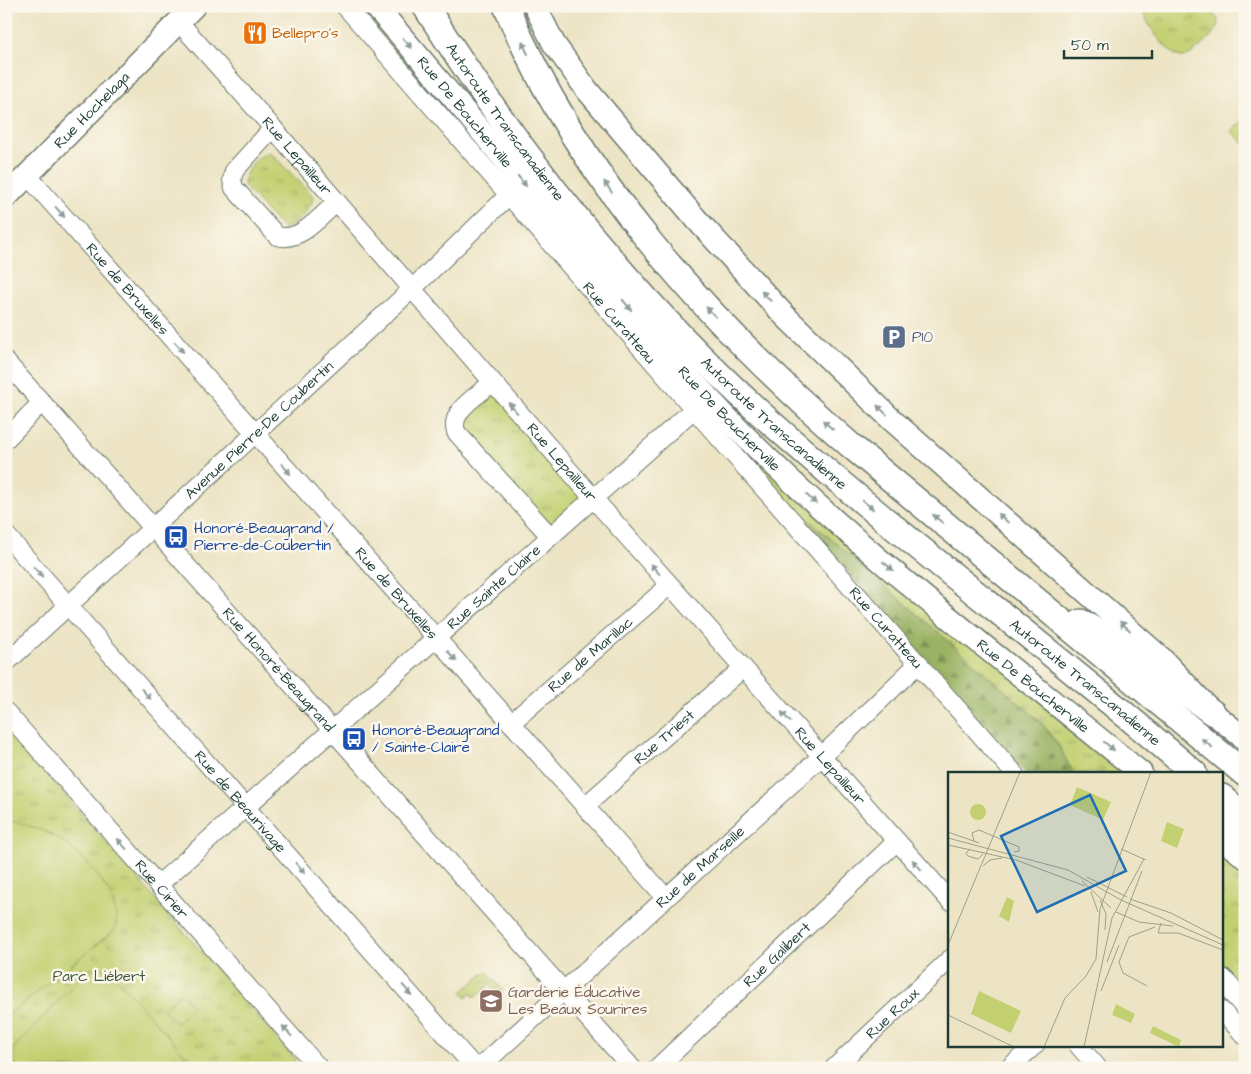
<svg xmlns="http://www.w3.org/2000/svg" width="1251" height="1074" viewBox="0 0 1251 1074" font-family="'Architects Daughter',sans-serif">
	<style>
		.grass { fill: url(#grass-tufts); stroke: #718652 }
		.forest { fill: url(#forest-firs); stroke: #5c784c }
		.garden { fill: #c3d071; stroke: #718652 }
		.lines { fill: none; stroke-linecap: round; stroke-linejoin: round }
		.minor-casing { stroke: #677767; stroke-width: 20 }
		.major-casing { stroke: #677767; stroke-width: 25 }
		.highway-casing { stroke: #677767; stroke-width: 28 }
		.minor { stroke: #fff; stroke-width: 18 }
		.major { stroke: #fff; stroke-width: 22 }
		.highway { stroke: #fff; stroke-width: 25 }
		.oneway { fill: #8f9e9a }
		.labels { text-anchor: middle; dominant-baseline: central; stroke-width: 5; stroke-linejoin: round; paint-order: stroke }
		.food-label { font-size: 15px; fill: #c56008; stroke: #fbf7ec; text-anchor: start }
		.street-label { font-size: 15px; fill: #1f3d34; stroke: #fbf7ec }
		.service-label { font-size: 15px; fill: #4e5e75; stroke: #fbf7ec; text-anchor: start }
		.transit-label { font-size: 15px; fill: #164399; stroke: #fbf7ec; text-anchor: start }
		.park-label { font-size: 15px; fill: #405a40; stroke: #fbf7ec }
		.education-label { font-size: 15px; fill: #785e54; stroke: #fbf7ec; text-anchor: start }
		.inset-road { fill: none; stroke: #9ba18b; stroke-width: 1 }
		.view { fill: #1f6fb2; fill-opacity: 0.15; stroke: #1f6fb2; stroke-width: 2.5 }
		.inset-edge { fill: none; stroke: #1f3d34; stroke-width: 2.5 }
	</style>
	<defs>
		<pattern id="grass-tufts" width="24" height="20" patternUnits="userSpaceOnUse" patternTransform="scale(1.25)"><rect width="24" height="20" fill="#c3d071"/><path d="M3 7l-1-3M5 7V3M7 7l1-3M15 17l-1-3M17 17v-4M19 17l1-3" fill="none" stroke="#9eaa5e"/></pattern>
		<pattern id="forest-firs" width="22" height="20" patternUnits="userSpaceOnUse" patternTransform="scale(1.25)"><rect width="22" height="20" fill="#9ab263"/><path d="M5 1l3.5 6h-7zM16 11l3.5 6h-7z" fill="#7d9252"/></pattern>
	</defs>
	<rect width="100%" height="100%" fill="#fbf7ec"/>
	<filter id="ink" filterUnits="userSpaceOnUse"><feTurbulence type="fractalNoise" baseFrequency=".02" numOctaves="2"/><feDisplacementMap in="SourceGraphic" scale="10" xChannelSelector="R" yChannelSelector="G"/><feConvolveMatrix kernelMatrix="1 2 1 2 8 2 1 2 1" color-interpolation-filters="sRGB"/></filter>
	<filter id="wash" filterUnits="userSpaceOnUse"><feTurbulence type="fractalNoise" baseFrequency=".0096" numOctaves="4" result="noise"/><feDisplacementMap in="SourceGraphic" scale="20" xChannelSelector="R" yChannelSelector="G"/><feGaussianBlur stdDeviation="1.12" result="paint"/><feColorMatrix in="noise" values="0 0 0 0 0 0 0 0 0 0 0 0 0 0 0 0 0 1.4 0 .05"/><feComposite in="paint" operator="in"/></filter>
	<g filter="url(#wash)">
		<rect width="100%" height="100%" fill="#ede4c5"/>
		<g class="grass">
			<path d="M1142 6H1207L1218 20 1219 25C1215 33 1191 59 1181 57 1168 56 1142 19 1142 6Z"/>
			<path d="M270 152 313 196C313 208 295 227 283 228L278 224 244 186C243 173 257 154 270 152Z"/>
			<polygon points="492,383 593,498 550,536 456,432 457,414"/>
			<polygon points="759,461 1125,773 1073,773 1059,746 1041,722 778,493 756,467"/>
			<polygon points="6,728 296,1060 287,1068 6,1068"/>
			<polygon points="1222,858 1245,873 1245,993 1222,969"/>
			<polygon points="486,971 503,990 499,994 490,984 475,998 471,993 466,997 462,992"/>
		</g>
		<polygon class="forest" points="778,493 1041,722 1059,746 1073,773 1025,773"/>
		<g class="garden">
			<polygon points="1245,119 1245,145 1231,131"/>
			<path d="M6 820C25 824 44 829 60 840 86 858 123 896 115 930L6 1017Z"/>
			<polygon points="101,968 111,972 185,1055 178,1068 17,1068 13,1060 13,1049 85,973 89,969"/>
			<polygon points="181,993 193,1007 176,1023 163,1009"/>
		</g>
	</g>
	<g filter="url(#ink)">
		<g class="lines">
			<defs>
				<g id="minor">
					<path id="s1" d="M345 6 707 424 1014 773"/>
					<path id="s2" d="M178 21 273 128 593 498 950 901"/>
					<path d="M273 128 234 171 232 180 234 188 277 236C300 243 320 216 337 202"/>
					<path id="s3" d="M27 175 666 898"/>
					<path id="s4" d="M6 362 632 1068"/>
					<path d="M492 383C477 396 449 411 456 432L550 536"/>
					<polyline points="6,439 42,402"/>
					<path id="s5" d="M6 535 475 1068"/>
					<path id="s6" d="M6 663 412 289 509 195"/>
					<path id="s7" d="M6 712 319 1068"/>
					<path id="s8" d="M511 723 670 585"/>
					<path id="s9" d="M585 806 743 668"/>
					<path id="s10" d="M158 885 694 409"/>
					<polyline points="1222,1011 1245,1036"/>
					<polyline points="1078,1045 1098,1068"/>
					<path id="s11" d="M479 1068 822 756 919 663"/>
					<path id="s12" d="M657 1068 896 842"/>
					<path id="s13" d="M834 1068 950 959"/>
					<polyline points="1009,1068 1035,1045"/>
				</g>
				<g id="major">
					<path id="s14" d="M375 6C498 145 608 296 738 429 862 555 1005 661 1141 773"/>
					<polyline points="535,6 554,44 587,90 697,220 785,316 893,421 1161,658 1213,713 1245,739"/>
					<path id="s15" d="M6 197 194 6"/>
					<polyline points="1222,839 1245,857"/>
					<polyline points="1222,980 1245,1005"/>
				</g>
				<g id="highway">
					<path id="s16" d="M425 6C519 154 629 294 759 412 899 538 1052 649 1194 773"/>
					<path d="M506 6C579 181 709 322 850 445L1245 774"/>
					<polyline points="1081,622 1130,652 1213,713"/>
					<polyline points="1222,797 1245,817"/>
					<polyline points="1222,821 1245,841"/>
				</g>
			</defs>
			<use href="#minor" class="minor-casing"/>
			<use href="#major" class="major-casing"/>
			<use href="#highway" class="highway-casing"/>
			<use href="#minor" class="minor"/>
			<use href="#major" class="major"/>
			<use href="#highway" class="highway"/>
		</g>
		<defs><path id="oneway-solid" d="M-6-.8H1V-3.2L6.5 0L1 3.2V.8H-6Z" transform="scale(1.25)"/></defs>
		<g class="oneway">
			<use href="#oneway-solid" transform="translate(407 43) rotate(49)"/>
			<use href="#oneway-solid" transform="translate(525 48) rotate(-116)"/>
			<use href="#oneway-solid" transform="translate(522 181) rotate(50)"/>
			<use href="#oneway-solid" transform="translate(608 187) rotate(-125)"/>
			<use href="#oneway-solid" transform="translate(60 212) rotate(49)"/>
			<use href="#oneway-solid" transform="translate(766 296) rotate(-133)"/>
			<use href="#oneway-solid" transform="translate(627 305) rotate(50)"/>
			<use href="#oneway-solid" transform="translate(711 312) rotate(-134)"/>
			<use href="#oneway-solid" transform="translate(179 347) rotate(49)"/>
			<use href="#oneway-solid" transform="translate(513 408) rotate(-131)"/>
			<use href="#oneway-solid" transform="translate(882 410) rotate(-137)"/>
			<use href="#oneway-solid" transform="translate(828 425) rotate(-138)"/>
			<use href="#oneway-solid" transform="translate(286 469) rotate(49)"/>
			<use href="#oneway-solid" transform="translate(811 499) rotate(43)"/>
			<use href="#oneway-solid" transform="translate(868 505) rotate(40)"/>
			<use href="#oneway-solid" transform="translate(1003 518) rotate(-139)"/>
			<use href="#oneway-solid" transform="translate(938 519) rotate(-140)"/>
			<use href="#oneway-solid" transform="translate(888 566) rotate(40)"/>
			<use href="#oneway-solid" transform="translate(655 569) rotate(-132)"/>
			<use href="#oneway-solid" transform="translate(38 572) rotate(49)"/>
			<use href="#oneway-solid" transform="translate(1125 626) rotate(-138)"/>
			<use href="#oneway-solid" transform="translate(452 656) rotate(48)"/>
			<use href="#oneway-solid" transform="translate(146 694) rotate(48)"/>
			<use href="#oneway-solid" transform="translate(786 717) rotate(-132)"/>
			<use href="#oneway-solid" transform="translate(1207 743) rotate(-140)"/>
			<use href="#oneway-solid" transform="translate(1109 746) rotate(40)"/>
			<use href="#oneway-solid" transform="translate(122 844) rotate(-131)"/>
			<use href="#oneway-solid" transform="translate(917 865) rotate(-132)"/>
			<use href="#oneway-solid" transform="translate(300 868) rotate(49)"/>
			<use href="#oneway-solid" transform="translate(407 990) rotate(49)"/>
			<use href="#oneway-solid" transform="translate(287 1031) rotate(-131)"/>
		</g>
	</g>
	<defs>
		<symbol id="restaurant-square" viewBox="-11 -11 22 22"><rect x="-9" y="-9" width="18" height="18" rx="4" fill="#e8710a" stroke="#fbf7ec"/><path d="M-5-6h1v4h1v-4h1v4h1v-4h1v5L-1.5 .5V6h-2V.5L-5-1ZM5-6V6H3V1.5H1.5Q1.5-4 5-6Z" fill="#fff"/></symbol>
		<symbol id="parking-square" viewBox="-11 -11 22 22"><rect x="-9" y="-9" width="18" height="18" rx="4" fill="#5c6f8a" stroke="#fbf7ec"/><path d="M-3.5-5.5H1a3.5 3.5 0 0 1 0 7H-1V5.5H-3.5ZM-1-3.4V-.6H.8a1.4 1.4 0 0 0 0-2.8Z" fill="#fff"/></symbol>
		<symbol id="bus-square" viewBox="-11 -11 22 22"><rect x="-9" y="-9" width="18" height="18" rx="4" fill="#1a4fb4" stroke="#fbf7ec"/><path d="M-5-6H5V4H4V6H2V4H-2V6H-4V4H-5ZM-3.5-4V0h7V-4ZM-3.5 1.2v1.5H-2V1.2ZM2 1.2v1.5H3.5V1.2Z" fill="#fff"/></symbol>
		<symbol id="school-square" viewBox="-11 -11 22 22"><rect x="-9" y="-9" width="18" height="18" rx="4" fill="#8d6e63" stroke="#fbf7ec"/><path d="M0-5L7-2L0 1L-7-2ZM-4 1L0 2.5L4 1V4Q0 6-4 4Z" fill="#fff"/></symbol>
	</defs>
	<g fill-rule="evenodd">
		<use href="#restaurant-square" x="241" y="19" width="28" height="28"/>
		<use href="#parking-square" x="880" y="323" width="28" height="28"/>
		<use href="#bus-square" x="162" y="523" width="28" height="28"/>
		<use href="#bus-square" x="340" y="725" width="28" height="28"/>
		<use href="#school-square" x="477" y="987" width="28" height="28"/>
	</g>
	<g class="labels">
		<g class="food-label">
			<text x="272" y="33">Bellepro's</text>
		</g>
		<g class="street-label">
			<text stroke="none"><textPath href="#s15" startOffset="122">Rue Hochelaga</textPath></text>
			<text stroke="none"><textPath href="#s14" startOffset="139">Rue De Boucherville</textPath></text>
			<text stroke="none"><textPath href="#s16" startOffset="141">Autoroute Transcanadienne</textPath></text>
			<text stroke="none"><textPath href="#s2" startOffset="180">Rue Lepailleur</textPath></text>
			<text stroke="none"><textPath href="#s3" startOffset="152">Rue de Bruxelles</textPath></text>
			<text stroke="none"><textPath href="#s1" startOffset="419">Rue Curatteau</textPath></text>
			<text stroke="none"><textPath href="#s14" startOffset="544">Rue De Boucherville</textPath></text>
			<text stroke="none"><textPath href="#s16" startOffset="546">Autoroute Transcanadienne</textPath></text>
			<text stroke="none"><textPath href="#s6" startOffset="344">Avenue Pierre-De Coubertin</textPath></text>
			<text stroke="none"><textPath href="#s2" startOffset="585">Rue Lepailleur</textPath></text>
			<text stroke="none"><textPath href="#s10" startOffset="449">Rue Sainte Claire</textPath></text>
			<text stroke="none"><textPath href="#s3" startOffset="558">Rue de Bruxelles</textPath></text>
			<text stroke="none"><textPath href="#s1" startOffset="824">Rue Curatteau</textPath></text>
			<text stroke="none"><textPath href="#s8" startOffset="105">Rue de Marillac</textPath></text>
			<text stroke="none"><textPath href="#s4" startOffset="411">Rue Honoré-Beaugrand</textPath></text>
			<text stroke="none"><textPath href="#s16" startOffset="951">Autoroute Transcanadienne</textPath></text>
			<text stroke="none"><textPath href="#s14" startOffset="949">Rue De Boucherville</textPath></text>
			<text stroke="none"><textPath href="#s9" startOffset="105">Rue Triest</textPath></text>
			<text stroke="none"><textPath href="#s2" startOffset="990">Rue Lepailleur</textPath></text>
			<text stroke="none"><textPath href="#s5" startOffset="355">Rue de Beaurivage</textPath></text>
			<text stroke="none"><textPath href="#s11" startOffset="299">Rue de Marseille</textPath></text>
			<text stroke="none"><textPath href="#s7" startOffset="236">Rue Cirier</textPath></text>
			<text stroke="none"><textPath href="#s12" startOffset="165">Rue Galibert</textPath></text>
			<text stroke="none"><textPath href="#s13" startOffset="80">Rue Roux</textPath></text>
		</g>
		<g class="service-label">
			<text x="912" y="337">P10</text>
		</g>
		<g class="transit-label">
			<text x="194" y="528">Honoré-Beaugrand /<tspan x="194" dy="17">Pierre-de-Coubertin</tspan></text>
			<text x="372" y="730">Honoré-Beaugrand<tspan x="372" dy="17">/ Sainte-Claire</tspan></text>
		</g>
		<g class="park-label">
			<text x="99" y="976">Parc Liébert</text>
		</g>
		<g class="education-label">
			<text x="508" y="992">Garderie Éducative<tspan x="508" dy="17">Les Beaux Sourires</tspan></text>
		</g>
	</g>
	<g transform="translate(948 772)">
		<rect width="275" height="275" fill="#ede4c5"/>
		<path d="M129 15 163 30 155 48 122 33ZM22 40a8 8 0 1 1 16 0a8 8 0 1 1-16 0ZM219 50 236 57 229 76 213 69ZM59 125 66 129 61 150 51 144ZM31 219 73 239 63 261 23 242ZM168 232 187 242 183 251 164 243ZM205 254 233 268 231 275 202 261Z" fill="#c3d071"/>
		<path d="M140 34a8 8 0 1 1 16 0a8 8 0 1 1-16 0ZM39 239a6 6 0 1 1 12 0a6 6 0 1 1-12 0Z" fill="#c3d071"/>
		<path class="inset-road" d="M0 60 31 71M0 66 120 98 173 128 275 173M26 69 24 61 31 58 71 75V79L66 80M0 73 68 88 137 114M22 77 18 81 20 84 30 87 35 82M173 77 198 88M35 94 42 88 54 86M139 105 179 125M134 109 163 136M143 120 150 140M182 127 223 141 275 168M152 128 158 142 157 158M168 140 191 150 225 154M213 151 210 161H230L275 178M0 173 72 0M159 190 194 99M199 214 175 201 171 190 181 165 207 155M153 219 171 173M0 243 66 275M96 275 117 226 138 204 148 187 152 137 203 0M136 275 164 146 196 87"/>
		<path class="view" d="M142 23 178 99 89 140 53 64Z"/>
		<rect width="275" height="275" class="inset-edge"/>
	</g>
	<rect width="1251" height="1074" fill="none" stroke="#fbf7ec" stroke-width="25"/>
	<path d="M1064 50v8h88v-8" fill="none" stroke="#1f3d34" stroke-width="2.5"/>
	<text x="1071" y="50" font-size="15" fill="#1f3d34" stroke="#fbf7ec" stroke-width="4" paint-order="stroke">50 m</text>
</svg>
